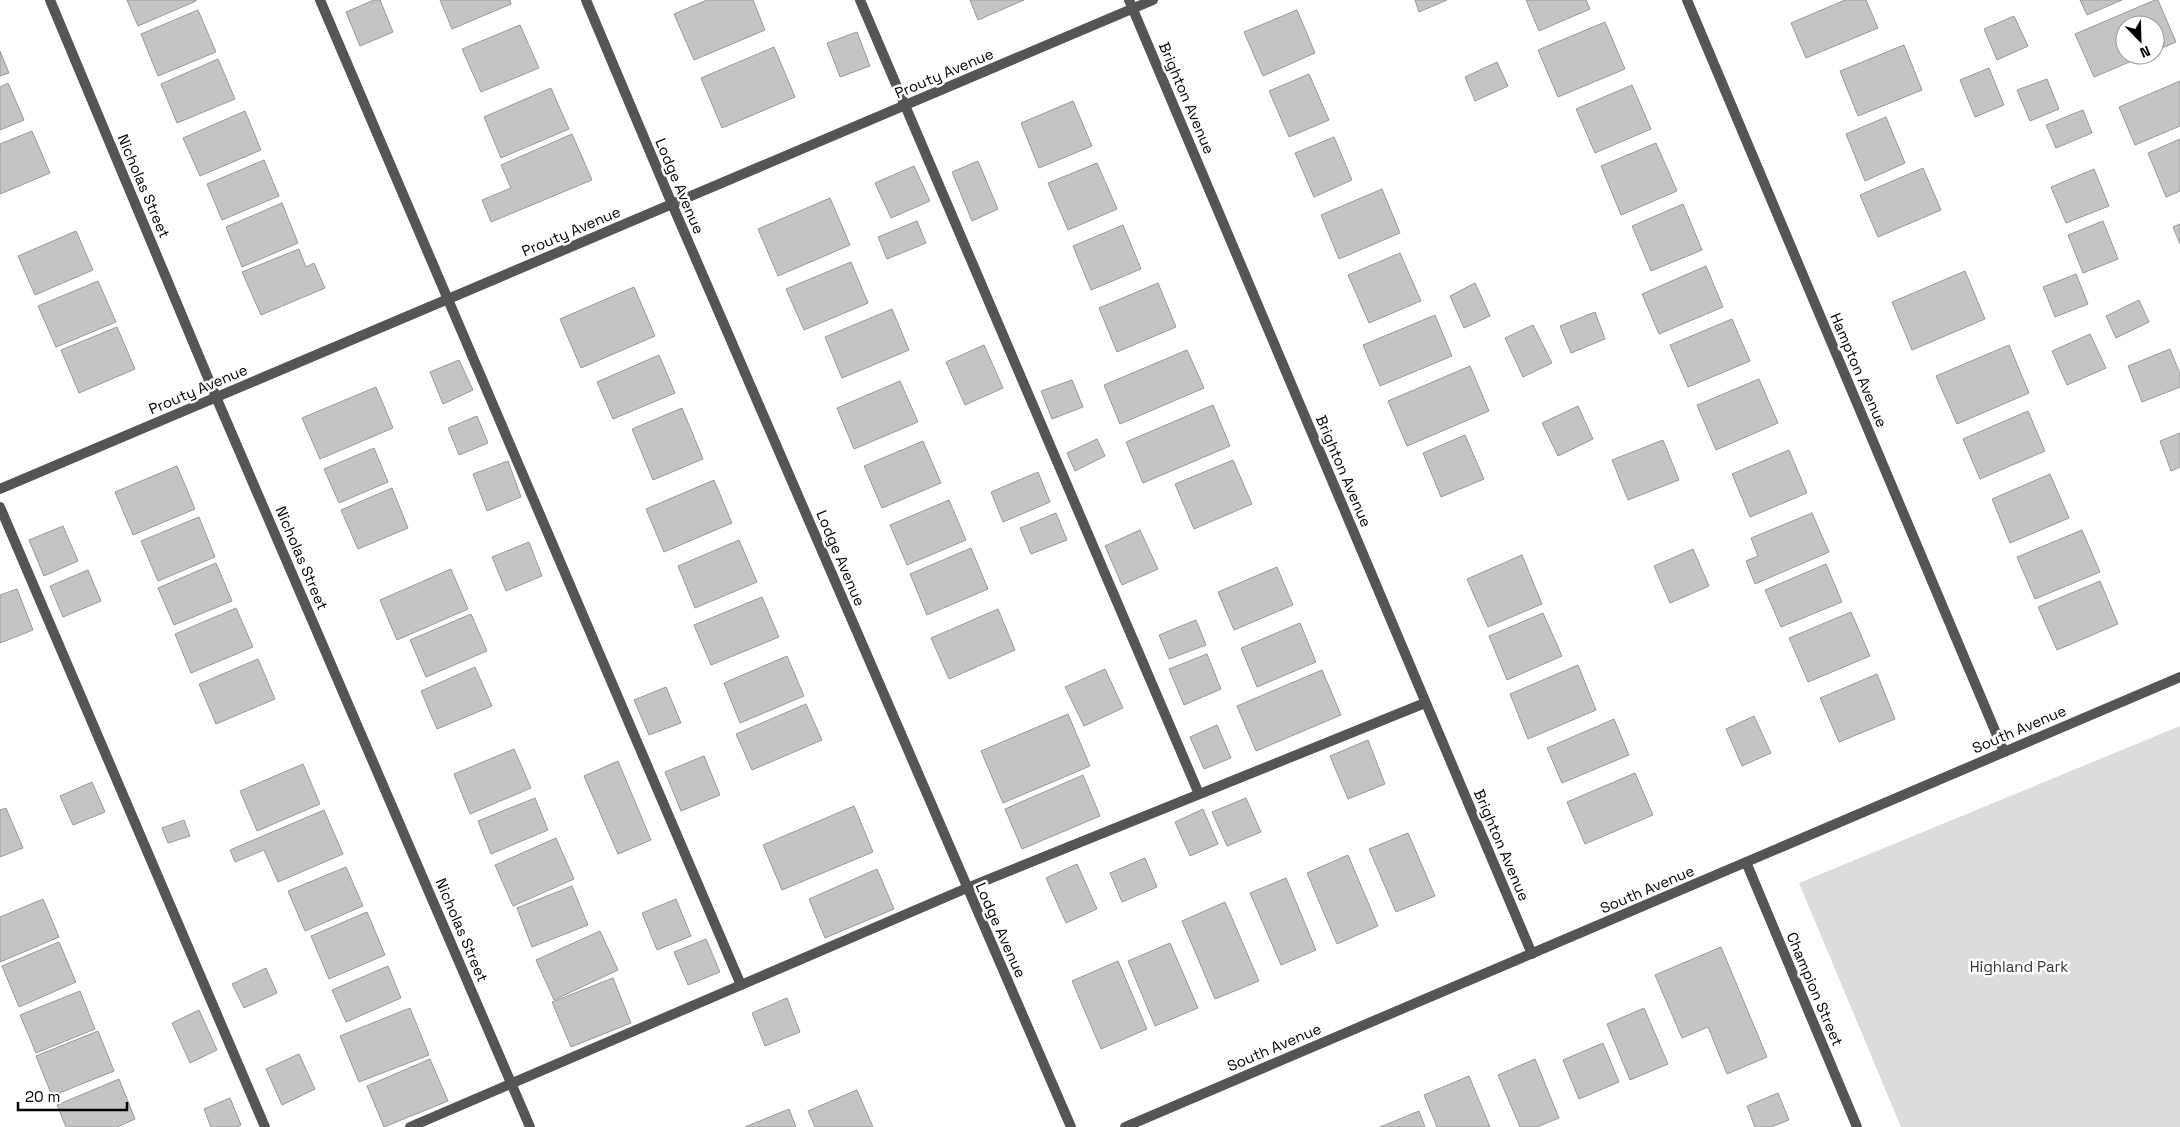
<svg xmlns="http://www.w3.org/2000/svg" width="2180" height="1127" viewBox="0 0 2180 1127" font-family="'Space Grotesk',sans-serif">
	<style>
		.green { fill: #dcdcdc }
		.building { fill: #c4c4c4; stroke: #999 }
		.lines { fill: none; stroke-linecap: round; stroke-linejoin: round }
		.service { stroke: #555; stroke-width: 10 }
		.minor { stroke: #555; stroke-width: 10 }
		.tertiary { stroke: #555; stroke-width: 10 }
		.labels { text-anchor: middle; dominant-baseline: central; stroke-width: 5; stroke-linejoin: round; paint-order: stroke }
		.street-label { font-size: 15px; fill: #000; stroke: #fff }
		.park-label { font-size: 15px; fill: #333; stroke: #fff }
	</style>
	<rect width="100%" height="100%" fill="#fff"/>
	<polygon class="green" points="2180,726 2180,1127 1901,1127 1799,883"/>
	<g class="building">
		<polygon points="127,0 196,0 196,1 138,26"/>
		<polygon points="374,0 380,0 393,32 360,46 346,12"/>
		<polygon points="440,0 510,0 511,4 452,29"/>
		<polygon points="707,0 753,0 765,30 694,60 674,14"/>
		<polygon points="970,0 1024,0 978,20"/>
		<polygon points="1415,0 1447,0 1419,12"/>
		<polygon points="1526,0 1586,0 1590,9 1539,31"/>
		<polygon points="1845,0 1866,0 1878,28 1806,58 1791,23"/>
		<polygon points="2080,0 2122,0 2087,15"/>
		<polygon points="2155,0 2158,0 2176,42 2155,51 2155,25 2125,25 2125,55 2146,55 2094,77 2075,34"/>
		<polygon points="198,10 216,52 158,76 141,34"/>
		<polygon points="1297,10 1315,53 1263,76 1244,32"/>
		<polygon points="2014,16 2028,46 1997,60 1984,29"/>
		<polygon points="1605,22 1625,69 1558,97 1538,50"/>
		<polygon points="520,25 539,68 481,92 462,49"/>
		<polygon points="857,32 870,66 840,77 827,43"/>
		<polygon points="1904,45 1922,90 1858,116 1840,71"/>
		<polygon points="774,47 795,97 722,128 701,78"/>
		<polygon points="0,51 9,73 0,76"/>
		<polygon points="218,59 235,99 177,123 161,84"/>
		<polygon points="1497,62 1508,86 1475,101 1465,77"/>
		<polygon points="1989,68 2004,105 1975,117 1960,80"/>
		<polygon points="1309,74 1329,120 1289,137 1269,91"/>
		<polygon points="2047,79 2059,109 2030,121 2017,90"/>
		<polygon points="2180,81 2180,126 2135,145 2119,107"/>
		<polygon points="8,83 24,120 0,130 0,87"/>
		<polygon points="1632,85 1651,129 1595,153 1576,109"/>
		<polygon points="551,88 569,129 501,158 484,117"/>
		<polygon points="1073,101 1092,146 1039,168 1021,123"/>
		<polygon points="2083,110 2092,133 2056,148 2046,125"/>
		<polygon points="245,111 261,150 200,176 183,138"/>
		<polygon points="1886,117 1905,163 1865,181 1846,134"/>
		<polygon points="32,131 50,173 0,194 0,144"/>
		<polygon points="572,134 592,180 491,222 482,200 511,188 501,165"/>
		<polygon points="1334,137 1352,180 1314,197 1295,153"/>
		<polygon points="2180,139 2180,191 2166,197 2148,153"/>
		<polygon points="1656,143 1677,191 1621,215 1601,166"/>
		<polygon points="264,160 279,196 222,220 207,184"/>
		<polygon points="978,161 998,209 972,221 952,172"/>
		<polygon points="1097,163 1117,209 1068,230 1048,183"/>
		<polygon points="914,166 930,201 891,218 875,183"/>
		<polygon points="1923,168 1941,210 1878,237 1860,195"/>
		<polygon points="2094,169 2109,206 2066,223 2051,187"/>
		<polygon points="1382,189 1400,233 1339,259 1321,215"/>
		<polygon points="830,198 850,245 778,276 758,229"/>
		<polygon points="282,203 298,243 242,267 226,227"/>
		<polygon points="1683,204 1702,250 1651,271 1632,226"/>
		<polygon points="917,221 926,243 887,259 878,237"/>
		<polygon points="2103,221 2118,259 2083,273 2068,235"/>
		<polygon points="2180,224 2180,244 2173,227"/>
		<polygon points="1123,225 1141,269 1091,290 1073,246"/>
		<polygon points="76,231 93,270 35,295 18,256"/>
		<polygon points="299,249 306,267 314,263 325,288 261,315 242,272"/>
		<polygon points="1400,253 1421,301 1369,323 1348,275"/>
		<polygon points="851,262 868,303 804,330 786,289"/>
		<polygon points="1706,266 1723,307 1659,334 1642,294"/>
		<polygon points="1965,271 1985,319 1912,350 1892,302"/>
		<polygon points="2076,274 2088,304 2055,317 2043,287"/>
		<polygon points="98,281 116,322 56,347 38,306"/>
		<polygon points="1158,283 1176,327 1117,352 1099,308"/>
		<polygon points="1475,283 1490,316 1464,328 1450,296"/>
		<polygon points="634,287 655,336 581,368 560,319"/>
		<polygon points="2139,300 2149,322 2116,338 2106,316"/>
		<polygon points="892,309 909,350 842,378 825,337"/>
		<polygon points="1595,312 1605,339 1571,353 1560,326"/>
		<polygon points="1435,315 1452,356 1380,386 1363,345"/>
		<polygon points="1732,319 1750,361 1688,387 1670,345"/>
		<polygon points="1533,325 1552,363 1523,377 1505,338"/>
		<polygon points="117,327 135,369 79,393 61,350"/>
		<polygon points="2090,334 2106,368 2067,385 2052,351"/>
		<polygon points="984,345 1003,388 965,405 946,362"/>
		<polygon points="2009,345 2029,393 1957,424 1936,376"/>
		<polygon points="2170,349 2180,374 2180,387 2142,402 2128,366"/>
		<polygon points="1187,350 1204,388 1120,424 1104,385"/>
		<polygon points="659,355 675,393 613,419 597,382"/>
		<polygon points="459,360 473,390 443,404 430,372"/>
		<polygon points="1470,366 1489,411 1407,446 1388,401"/>
		<polygon points="1759,379 1778,423 1716,450 1697,405"/>
		<polygon points="1072,380 1083,407 1052,419 1041,391"/>
		<polygon points="900,381 918,422 854,449 837,408"/>
		<polygon points="376,387 393,428 320,459 302,418"/>
		<polygon points="1213,405 1230,446 1143,483 1126,442"/>
		<polygon points="1578,406 1593,439 1558,456 1542,423"/>
		<polygon points="682,408 703,459 653,480 632,429"/>
		<polygon points="2028,411 2045,451 1980,479 1963,439"/>
		<polygon points="477,416 488,443 459,455 448,428"/>
		<polygon points="2180,433 2180,467 2171,471 2160,441"/>
		<polygon points="1465,435 1484,479 1441,497 1423,453"/>
		<polygon points="1097,439 1105,456 1075,471 1067,453"/>
		<polygon points="1663,440 1679,480 1628,500 1612,460"/>
		<polygon points="923,441 941,483 882,508 864,466"/>
		<polygon points="374,448 388,482 339,503 324,469"/>
		<polygon points="1789,450 1807,493 1750,517 1732,474"/>
		<polygon points="1233,460 1252,504 1194,529 1175,484"/>
		<polygon points="508,461 521,497 487,511 473,474"/>
		<polygon points="177,466 195,509 133,535 115,492"/>
		<polygon points="1038,472 1050,502 1003,522 991,492"/>
		<polygon points="2050,474 2069,518 2010,543 1992,499"/>
		<polygon points="714,480 732,523 664,552 646,509"/>
		<polygon points="392,488 408,528 358,549 341,510"/>
		<polygon points="949,500 966,540 907,565 890,525"/>
		<polygon points="1056,513 1067,540 1031,554 1020,528"/>
		<polygon points="1812,513 1829,552 1755,584 1746,561 1758,556 1751,538"/>
		<polygon points="199,517 215,557 158,581 141,541"/>
		<polygon points="63,526 78,561 44,576 29,540"/>
		<polygon points="1140,530 1158,569 1122,585 1105,546"/>
		<polygon points="2082,530 2100,572 2035,599 2017,557"/>
		<polygon points="739,540 757,582 695,608 678,566"/>
		<polygon points="529,542 542,576 506,591 492,557"/>
		<polygon points="971,548 988,589 927,615 910,574"/>
		<polygon points="1693,549 1709,586 1670,603 1654,566"/>
		<polygon points="1522,555 1542,604 1488,627 1467,579"/>
		<polygon points="216,563 232,601 174,625 158,588"/>
		<polygon points="1826,564 1842,602 1781,627 1765,590"/>
		<polygon points="1277,567 1293,605 1234,630 1218,592"/>
		<polygon points="451,569 468,609 397,640 380,600"/>
		<polygon points="88,570 101,601 63,617 50,586"/>
		<polygon points="2100,581 2118,624 2057,650 2038,607"/>
		<polygon points="17,589 33,630 0,643 0,595"/>
		<polygon points="762,597 779,637 711,665 694,625"/>
		<polygon points="236,608 253,647 191,673 175,634"/>
		<polygon points="998,609 1015,650 949,679 931,638"/>
		<polygon points="1851,612 1870,656 1808,682 1789,638"/>
		<polygon points="1543,613 1562,656 1507,680 1489,636"/>
		<polygon points="471,614 487,651 426,677 410,640"/>
		<polygon points="1196,620 1206,645 1169,659 1159,635"/>
		<polygon points="1300,623 1316,662 1257,687 1241,648"/>
		<polygon points="1207,654 1221,689 1184,705 1169,669"/>
		<polygon points="787,656 804,696 740,723 724,683"/>
		<polygon points="258,659 275,699 216,724 199,684"/>
		<polygon points="1578,665 1596,710 1528,739 1510,694"/>
		<polygon points="475,667 492,706 437,729 421,691"/>
		<polygon points="1105,669 1123,708 1084,726 1065,687"/>
		<polygon points="1322,670 1341,715 1256,751 1237,706"/>
		<polygon points="1877,674 1895,719 1839,742 1820,698"/>
		<polygon points="666,687 681,723 649,735 634,700"/>
		<polygon points="806,704 822,740 752,770 736,734"/>
		<polygon points="1068,714 1090,766 1003,803 981,751"/>
		<polygon points="1754,716 1771,753 1742,766 1726,729"/>
		<polygon points="1614,719 1629,755 1562,783 1547,748"/>
		<polygon points="1217,725 1231,758 1204,769 1190,737"/>
		<polygon points="1368,740 1385,784 1348,799 1330,756"/>
		<polygon points="514,749 531,788 470,814 454,774"/>
		<polygon points="704,756 720,795 681,811 665,772"/>
		<polygon points="618,761 651,840 618,854 584,776"/>
		<polygon points="303,764 320,804 257,831 240,791"/>
		<polygon points="1635,773 1653,815 1585,844 1567,802"/>
		<polygon points="1083,775 1100,816 1022,849 1005,809"/>
		<polygon points="92,782 105,812 73,825 60,796"/>
		<polygon points="535,798 548,830 491,854 478,821"/>
		<polygon points="1246,798 1261,832 1227,846 1212,812"/>
		<polygon points="854,806 873,852 782,890 763,845"/>
		<polygon points="6,808 23,848 0,857 0,810"/>
		<polygon points="1203,809 1218,844 1190,856 1175,822"/>
		<polygon points="324,810 343,854 278,882 264,850 235,862 230,850"/>
		<polygon points="184,820 190,836 168,843 162,828"/>
		<polygon points="1408,833 1435,896 1396,912 1369,849"/>
		<polygon points="556,838 574,879 513,906 495,865"/>
		<polygon points="1348,855 1378,926 1337,944 1307,873"/>
		<polygon points="1145,858 1157,887 1122,902 1110,873"/>
		<polygon points="1077,864 1097,909 1066,923 1046,878"/>
		<polygon points="346,867 363,906 305,931 288,891"/>
		<polygon points="877,869 894,909 825,938 809,899"/>
		<polygon points="1286,878 1316,950 1281,965 1250,893"/>
		<polygon points="572,886 588,925 532,947 517,908"/>
		<polygon points="43,899 59,937 0,962 0,917"/>
		<polygon points="676,899 691,936 657,950 642,913"/>
		<polygon points="1225,902 1259,981 1215,999 1182,921"/>
		<polygon points="367,912 385,955 329,979 311,936"/>
		<polygon points="600,931 618,970 554,1000 536,960"/>
		<polygon points="706,939 720,972 688,985 674,952"/>
		<polygon points="59,942 76,982 19,1007 2,966"/>
		<polygon points="1170,943 1198,1008 1155,1026 1128,961"/>
		<polygon points="1721,947 1767,1057 1727,1074 1708,1027 1682,1038 1655,975"/>
		<polygon points="1118,961 1147,1029 1101,1049 1072,981"/>
		<polygon points="388,966 401,998 346,1022 332,990"/>
		<polygon points="266,968 277,993 244,1008 232,984"/>
		<polygon points="613,978 631,1023 571,1047 552,1002"/>
		<polygon points="80,991 95,1029 36,1053 20,1015"/>
		<polygon points="787,998 800,1032 765,1046 752,1013"/>
		<polygon points="410,1008 429,1055 359,1082 340,1036"/>
		<polygon points="1644,1008 1668,1064 1630,1080 1607,1024"/>
		<polygon points="199,1010 217,1050 190,1063 172,1023"/>
		<polygon points="98,1031 114,1071 52,1096 36,1056"/>
		<polygon points="1603,1043 1619,1082 1579,1099 1563,1060"/>
		<polygon points="299,1054 315,1089 282,1105 266,1069"/>
		<polygon points="430,1059 448,1101 384,1127 367,1086"/>
		<polygon points="1535,1059 1559,1118 1537,1127 1520,1127 1498,1075"/>
		<polygon points="1469,1076 1490,1127 1437,1127 1424,1095"/>
		<polygon points="119,1079 135,1119 117,1127 66,1127 57,1105"/>
		<polygon points="857,1090 873,1127 815,1127 808,1111"/>
		<polygon points="1778,1093 1789,1120 1771,1127 1755,1127 1747,1106"/>
		<polygon points="230,1098 241,1125 236,1127 211,1127 204,1109"/>
		<polygon points="789,1109 796,1127 745,1127"/>
		<polygon points="1419,1111 1425,1127 1380,1127"/>
	</g>
	<g class="lines">
		<g class="service">
			<polyline points="320,0 741,985"/>
			<polyline points="860,0 1199,794"/>
			<polyline points="0,507 265,1127"/>
			<polyline points="410,1127 967,888 1425,703"/>
		</g>
		<g class="minor">
			<polyline points="50,0 216,397 530,1127"/>
			<polyline points="586,0 672,204 1071,1127"/>
			<polyline points="1129,0 1532,954"/>
			<polyline points="1687,0 2004,752"/>
			<polyline points="0,489 1153,0"/>
			<polyline points="1746,862 1857,1127"/>
		</g>
		<polyline class="tertiary" points="1125,1127 2180,677"/>
	</g>
	<g class="labels">
		<g class="street-label">
			<text transform="translate(944 73) rotate(-23)">Prouty Avenue</text>
			<text transform="translate(1187 98) rotate(67)">Brighton Avenue</text>
			<text transform="translate(144 186) rotate(67)">Nicholas Street</text>
			<text transform="translate(680 186) rotate(67)">Lodge Avenue</text>
			<text transform="translate(571 231) rotate(-23)">Prouty Avenue</text>
			<text transform="translate(1859 370) rotate(67)">Hampton Avenue</text>
			<text transform="translate(198 389) rotate(-23)">Prouty Avenue</text>
			<text transform="translate(1344 471) rotate(67)">Brighton Avenue</text>
			<text transform="translate(302 558) rotate(67)">Nicholas Street</text>
			<text transform="translate(841 558) rotate(67)">Lodge Avenue</text>
			<text transform="translate(2019 729) rotate(-23)">South Avenue</text>
			<text transform="translate(1502 845) rotate(67)">Brighton Avenue</text>
			<text transform="translate(1647 889) rotate(-23)">South Avenue</text>
			<text transform="translate(462 930) rotate(67)">Nicholas Street</text>
			<text transform="translate(1001 930) rotate(66)">Lodge Avenue</text>
			<text transform="translate(1815 989) rotate(67)">Champion Street</text>
			<text transform="translate(1274 1047) rotate(-23)">South Avenue</text>
		</g>
		<g class="park-label">
			<text x="2019" y="966">Highland Park</text>
		</g>
	</g>
	<g transform="translate(2140 40) rotate(157)"><circle r="24" fill="#ffffff" stroke="#999999"/>
	<path d="M0-4L9 19L0 12L-9 19Z" fill="#000000"/>
	<text y="-8" font-size="14" font-weight="bold" text-anchor="middle" fill="#000000">N</text>
	</g>
	<path d="M18 1102v8h109v-8" fill="none" stroke="#000000" stroke-width="2.5"/>
	<text x="25" y="1102" font-size="15" fill="#000000" stroke="#ffffff" stroke-width="4" paint-order="stroke">20 m</text>
</svg>
